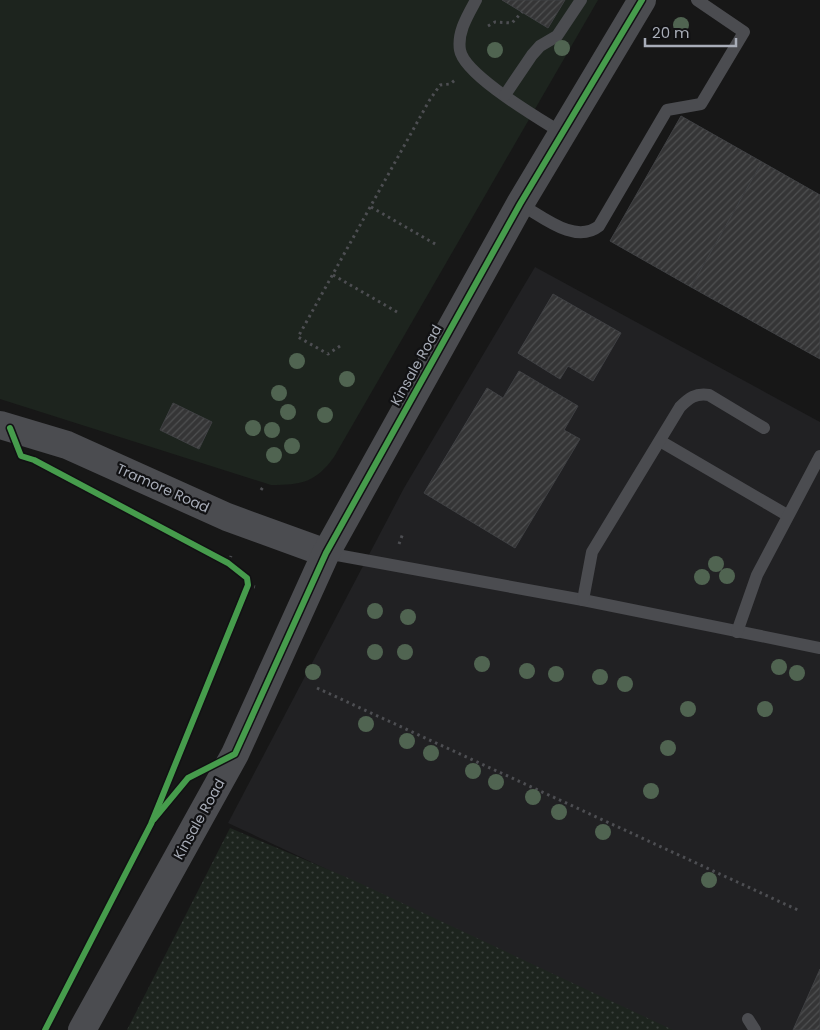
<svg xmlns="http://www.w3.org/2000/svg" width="820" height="1030" viewBox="0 0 820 1030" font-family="Poppins,sans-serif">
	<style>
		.built { fill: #212123 }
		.grass { fill: url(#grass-dots) }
		.green { fill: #1d241e }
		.building { fill: url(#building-hatch); stroke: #3f4043 }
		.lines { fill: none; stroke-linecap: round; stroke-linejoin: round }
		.path { stroke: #4d4e52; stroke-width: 3; stroke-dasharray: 2.5 4; stroke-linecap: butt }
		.service { stroke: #4b4c50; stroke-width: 12 }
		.tertiary { stroke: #4b4c50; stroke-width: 28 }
		.cycleway-casing { stroke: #111113; stroke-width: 9 }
		.cycleway { stroke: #469c4c; stroke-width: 6 }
		.tree { fill: #506451 }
		.labels { text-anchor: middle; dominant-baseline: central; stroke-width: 4.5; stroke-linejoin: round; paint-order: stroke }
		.street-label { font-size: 14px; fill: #a8adb8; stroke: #111113 }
	</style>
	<defs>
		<pattern id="grass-dots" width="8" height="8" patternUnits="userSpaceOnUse" patternTransform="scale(1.25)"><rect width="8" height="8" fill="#1d241e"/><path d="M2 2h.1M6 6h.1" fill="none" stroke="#3b413d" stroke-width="1.8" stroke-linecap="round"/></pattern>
		<pattern id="building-hatch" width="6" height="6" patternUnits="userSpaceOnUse" patternTransform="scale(1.25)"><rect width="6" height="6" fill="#353536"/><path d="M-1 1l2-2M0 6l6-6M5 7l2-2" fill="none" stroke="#4f5051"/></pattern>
	</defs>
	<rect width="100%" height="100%" fill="#171717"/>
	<polygon class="built" points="535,267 820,422 820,1030 671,1030 228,823 404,488"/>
	<polygon class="grass" points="230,828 353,880 673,1030 127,1030"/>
	<path class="green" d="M0 0H598L334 457C316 482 302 485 271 485L0 399Z"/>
	<g class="building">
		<polygon points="502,0 565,0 548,28"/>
		<polygon points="681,116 762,162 691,287 610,241"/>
		<polygon points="762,162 820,195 820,359 691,287"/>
		<polygon points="553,294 621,333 593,381 568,366 560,379 518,353"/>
		<polygon points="519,371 578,406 564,430 580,439 515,548 424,493 487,388 503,398"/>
		<polygon points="173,403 212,422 199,449 160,430"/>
		<polygon points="820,969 820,1030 793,1030"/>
	</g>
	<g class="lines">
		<g class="path">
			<polyline points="488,26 495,22 512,23 522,12"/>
			<polyline points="371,207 437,245"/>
			<polyline points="333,275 397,312"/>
			<polyline points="340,346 328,354 298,337 429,101 440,85 450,84 455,80"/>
			<polyline points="261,490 263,487"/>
			<polyline points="399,544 403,533"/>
			<polyline points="228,563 231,556"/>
			<polyline points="248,585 255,587"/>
			<polyline points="317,688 800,911"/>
		</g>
		<g class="service">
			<path d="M476 0C468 15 457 32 460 50 464 75 540 119 562 133"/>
			<polyline points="505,95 532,55 540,46 557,36 581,0"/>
			<path d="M520 204C542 216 575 245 599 226L667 110 701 104 744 32 697 0"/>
			<polyline points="660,441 787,515"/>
			<polyline points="326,553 583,600 820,648"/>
			<path d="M583 600 592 552 680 407C689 398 695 393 709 395L764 428"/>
			<polyline points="737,632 757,575 820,456"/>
			<polyline points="748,1019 755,1030"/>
		</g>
		<g class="tertiary">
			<polyline points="0,425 67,445 227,517 326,553"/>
			<polyline points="82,1030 235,754 326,553 520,204 642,0"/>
		</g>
		<defs>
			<g id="cycleway">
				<polyline points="10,428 21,456 34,460 228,563 247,578 248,585 151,824 45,1030"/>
				<polyline points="154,819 188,778 235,754 326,553 520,204 642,0"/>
			</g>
		</defs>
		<use href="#cycleway" class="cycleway-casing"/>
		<use href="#cycleway" class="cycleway"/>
	</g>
	<g class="tree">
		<circle cx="681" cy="25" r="8"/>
		<circle cx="562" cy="48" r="8"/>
		<circle cx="495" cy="50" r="8"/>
		<circle cx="297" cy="361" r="8"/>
		<circle cx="347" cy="379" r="8"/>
		<circle cx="279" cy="393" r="8"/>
		<circle cx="288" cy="412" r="8"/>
		<circle cx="325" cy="415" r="8"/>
		<circle cx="253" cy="428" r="8"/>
		<circle cx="272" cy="430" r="8"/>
		<circle cx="292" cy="446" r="8"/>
		<circle cx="274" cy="455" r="8"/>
		<circle cx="716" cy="564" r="8"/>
		<circle cx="727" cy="576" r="8"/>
		<circle cx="702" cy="577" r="8"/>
		<circle cx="375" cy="611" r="8"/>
		<circle cx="408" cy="617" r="8"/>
		<circle cx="375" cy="652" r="8"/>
		<circle cx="405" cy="652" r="8"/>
		<circle cx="482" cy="664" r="8"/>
		<circle cx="779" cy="667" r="8"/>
		<circle cx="527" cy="671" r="8"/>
		<circle cx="313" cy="672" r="8"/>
		<circle cx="797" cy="673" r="8"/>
		<circle cx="556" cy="674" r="8"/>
		<circle cx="600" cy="677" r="8"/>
		<circle cx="625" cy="684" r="8"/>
		<circle cx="688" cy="709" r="8"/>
		<circle cx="765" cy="709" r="8"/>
		<circle cx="366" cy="724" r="8"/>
		<circle cx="407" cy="741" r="8"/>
		<circle cx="668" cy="748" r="8"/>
		<circle cx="431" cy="753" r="8"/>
		<circle cx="473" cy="771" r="8"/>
		<circle cx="496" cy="782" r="8"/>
		<circle cx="651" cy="791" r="8"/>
		<circle cx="533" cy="797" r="8"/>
		<circle cx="559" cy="812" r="8"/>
		<circle cx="603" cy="832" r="8"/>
		<circle cx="709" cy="880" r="8"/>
	</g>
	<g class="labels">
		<g class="street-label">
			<text transform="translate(416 365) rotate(-61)">Kinsale Road</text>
			<text transform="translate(163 488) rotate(24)">Tramore Road</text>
			<text transform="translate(199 819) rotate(-61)">Kinsale Road</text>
		</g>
	</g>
	<path d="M645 38v8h91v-8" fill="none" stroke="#a8adb8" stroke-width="2.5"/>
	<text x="652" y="38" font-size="15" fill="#a8adb8" stroke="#111113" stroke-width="4" paint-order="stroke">20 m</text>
</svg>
